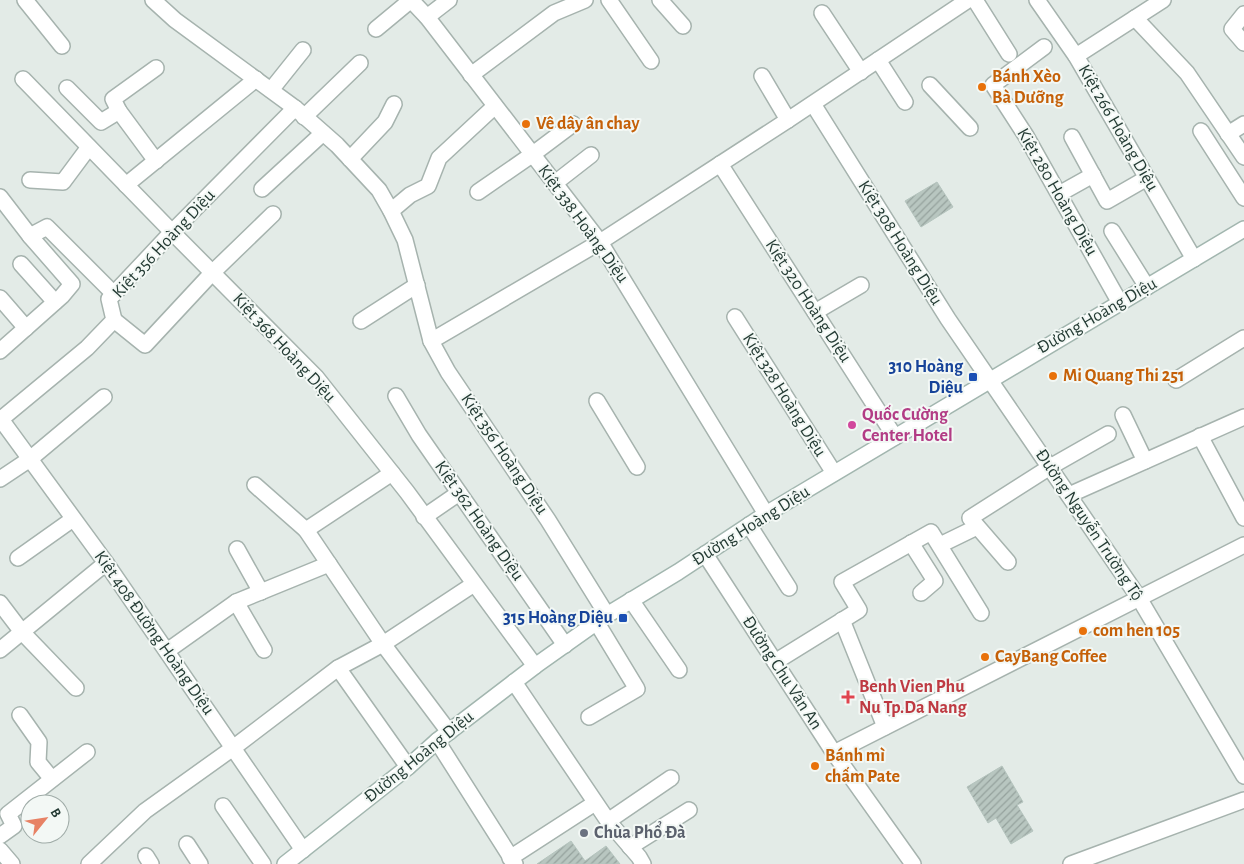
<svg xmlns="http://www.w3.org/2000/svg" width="1244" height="864" viewBox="0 0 1244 864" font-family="'Alegreya Sans',sans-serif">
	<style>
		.building { fill: url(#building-hatch); stroke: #b5c4be }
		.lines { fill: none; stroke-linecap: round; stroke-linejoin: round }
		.minor-casing { stroke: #a6b3ae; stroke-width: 18 }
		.tertiary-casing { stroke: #a6b3ae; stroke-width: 18 }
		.secondary-casing { stroke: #a2b6af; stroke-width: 18 }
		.minor { stroke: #fff; stroke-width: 15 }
		.tertiary { stroke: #fff; stroke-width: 15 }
		.secondary { stroke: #fff; stroke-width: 15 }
		.food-dot { fill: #e8710a; stroke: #f3f8f5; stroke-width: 2 }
		.transit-dot { fill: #1a4fb4; stroke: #f3f8f5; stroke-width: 2 }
		.hotel-dot { fill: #d1479c; stroke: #f3f8f5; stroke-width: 2 }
		.health-dot { fill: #e0444e; stroke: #f3f8f5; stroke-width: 2 }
		.worship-dot { fill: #6b7280; stroke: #f3f8f5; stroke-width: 2 }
		.labels { text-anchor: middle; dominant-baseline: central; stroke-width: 4; stroke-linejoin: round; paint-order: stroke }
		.food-label { font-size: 18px; font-weight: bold; fill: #c56008; stroke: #f3f8f5; text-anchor: start }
		.street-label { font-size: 18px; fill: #243b34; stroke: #f3f8f5 }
		.transit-label { font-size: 18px; font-weight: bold; fill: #164399; stroke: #f3f8f5; text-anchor: end }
		.hotel-label { font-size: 18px; font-weight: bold; fill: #b23c85; stroke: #f3f8f5; text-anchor: start }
		.health-label { font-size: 18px; font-weight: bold; fill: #be3a42; stroke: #f3f8f5; text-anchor: start }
		.worship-label { font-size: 18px; font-weight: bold; fill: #5b616d; stroke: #f3f8f5; text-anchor: start }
	</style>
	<defs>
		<pattern id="building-hatch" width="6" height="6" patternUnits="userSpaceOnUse" patternTransform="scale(1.25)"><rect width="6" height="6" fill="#b8c6c0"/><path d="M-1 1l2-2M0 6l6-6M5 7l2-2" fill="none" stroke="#95a29d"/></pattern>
	</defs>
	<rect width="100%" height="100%" fill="#e3ebe7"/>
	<g class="building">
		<polygon points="937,182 953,207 921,227 905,201"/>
		<polygon points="1002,766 1023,802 1017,805 1033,831 1011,844 996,818 988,823 967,787"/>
		<polygon points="571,841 585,861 606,846 620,864 537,864"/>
	</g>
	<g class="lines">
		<defs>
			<g id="minor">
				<polyline points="25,0 62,46"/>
				<polyline points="153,0 175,20 295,108 337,145 379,190 391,211 405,240 431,341 448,372 548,520 607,615"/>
				<polyline points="411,0 427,17 600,242 766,514"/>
				<polyline points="609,0 651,61"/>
				<polyline points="660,0 683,26"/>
				<polyline points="975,0 1009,54"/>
				<polyline points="1037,0 1076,56 1194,259"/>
				<polyline points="822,13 861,72"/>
				<polyline points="1244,14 1232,29 1244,43"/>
				<polyline points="427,17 449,0"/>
				<polyline points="1135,18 1187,73 1244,157"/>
				<polyline points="376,29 411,0"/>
				<polyline points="1044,47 993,85 1026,136 1120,303"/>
				<polyline points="1076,56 1163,0"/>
				<polyline points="878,60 905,102"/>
				<polyline points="156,68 113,99 119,111 156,161"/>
				<polyline points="471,75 554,13 585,0"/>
				<polyline points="762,76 788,120"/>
				<polyline points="23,79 172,232 316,377 407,492 535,666"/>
				<polyline points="930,85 970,128"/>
				<polyline points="67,88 101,122 119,111"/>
				<polyline points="271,90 303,50"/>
				<polyline points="813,104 948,319 1139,598 1244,776"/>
				<polyline points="304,117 360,63"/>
				<polyline points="1201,131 1244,198"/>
				<polyline points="1228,134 1244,124"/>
				<polyline points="1072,137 1107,201 1147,178"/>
				<polyline points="350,159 385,122 394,104"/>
				<polyline points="720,164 895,437"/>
				<polyline points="30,180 63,182 89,147"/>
				<polyline points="555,183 591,155"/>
				<polyline points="126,185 256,79"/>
				<polyline points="262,189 323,133"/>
				<polyline points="478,192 533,154 573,124"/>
				<polyline points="1059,194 1093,175"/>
				<polyline points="0,197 30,236 72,284 62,296 0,351"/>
				<polyline points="391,211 410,195 428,186 439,158 495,106"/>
				<polyline points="1112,231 1147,287"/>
				<polyline points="30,236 47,227 114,294"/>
				<polyline points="21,264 55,302"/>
				<polyline points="0,298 26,328"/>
				<polyline points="815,312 861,285"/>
				<polyline points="735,317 834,473"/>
				<polyline points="114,320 145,345 212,273 273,214"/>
				<polyline points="361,321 417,285"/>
				<polyline points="431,341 600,242 788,120 968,0"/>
				<polyline points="1176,380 1244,338"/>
				<polyline points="396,396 419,435 565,645"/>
				<polyline points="597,401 637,467"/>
				<polyline points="1123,415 1145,461"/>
				<polyline points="0,418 106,563 303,850"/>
				<polyline points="0,420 87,348 114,320 109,299 172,232 295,108"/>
				<polyline points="1200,436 1244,518"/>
				<polyline points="0,479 30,459 104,397"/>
				<polyline points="255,485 306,530 383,644 449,732"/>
				<polyline points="1069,495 1244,417"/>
				<polyline points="424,517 459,493"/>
				<polyline points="749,525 789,588"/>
				<polyline points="306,530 392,473"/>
				<polyline points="911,543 935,581 921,593"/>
				<polyline points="940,545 977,527"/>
				<polyline points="237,549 261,592"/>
				<polyline points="705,554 834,753 913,864"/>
				<polyline points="18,558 73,519"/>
				<polyline points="1008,562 970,518 1050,467 1108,434"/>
				<polyline points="631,600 679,670"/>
				<polyline points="0,603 22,632 76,688"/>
				<polyline points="842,620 885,727"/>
				<polyline points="0,650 106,563"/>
				<polyline points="264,650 236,602 329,564"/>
				<polyline points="167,651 236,602"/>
				<polyline points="775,662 859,610 842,582 931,532 981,613"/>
				<polyline points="338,668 408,767"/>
				<polyline points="514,682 608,821 639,857 643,864"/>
				<polyline points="20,715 39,742 38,762 52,779"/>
				<polyline points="589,717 637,689 597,623"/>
				<polyline points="437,741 515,864"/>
				<polyline points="834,753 1244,545"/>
				<polyline points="223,806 263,864"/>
				<polyline points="608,821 671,778"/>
				<polyline points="0,836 14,826 8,814 87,752"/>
				<polyline points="187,844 200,864"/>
				<polyline points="630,847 689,810"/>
				<polyline points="0,850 12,864"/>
				<polyline points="146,856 151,864"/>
				<polyline points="510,858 595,803"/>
				<polyline points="89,864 145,811 233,748 338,668 383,644 474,584"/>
			</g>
			<polyline id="tertiary" points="1071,864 1244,800"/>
			<polyline id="secondary" points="285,864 408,767 437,741 535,666 607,615 678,572 766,514 1244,229"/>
		</defs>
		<use href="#minor" class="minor-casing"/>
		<use href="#tertiary" class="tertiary-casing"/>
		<use href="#secondary" class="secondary-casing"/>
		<use href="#minor" class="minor"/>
		<use href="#tertiary" class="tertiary"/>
		<use href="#secondary" class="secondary"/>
	</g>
	<g class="food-dot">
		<circle cx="982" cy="87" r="5"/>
		<circle cx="526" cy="124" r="5"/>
		<circle cx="1053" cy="376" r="5"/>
		<circle cx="1083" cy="631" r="5"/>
		<circle cx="985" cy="657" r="5"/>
		<circle cx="815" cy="766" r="5"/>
	</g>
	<g class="transit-dot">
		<rect x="968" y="372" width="10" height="10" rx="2.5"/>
		<rect x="618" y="613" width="10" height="10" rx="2.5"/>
	</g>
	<circle class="hotel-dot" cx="852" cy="425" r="5"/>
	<path class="health-dot" d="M845.5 689.5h5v5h5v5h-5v5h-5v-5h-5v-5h5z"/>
	<circle class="worship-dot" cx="584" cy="833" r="5"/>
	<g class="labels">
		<g class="food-label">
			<text x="992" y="77">Bánh Xèo<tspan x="992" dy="21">Bà Dưỡng</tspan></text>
			<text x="536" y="124">Vê dây ân chay</text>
			<text x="1063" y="376">Mi Quang Thi 251</text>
			<text x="1093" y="631">com hen 105</text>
			<text x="995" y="657">CayBang Coffee</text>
			<text x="825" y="756">Bánh mì<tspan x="825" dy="21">chấm Pate</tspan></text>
		</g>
		<g class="street-label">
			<text transform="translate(1118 128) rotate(60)">Kiệt 266 Hoàng Diệu</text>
			<text transform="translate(1057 192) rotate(60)">Kiệt 280 Hoàng Diệu</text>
			<text transform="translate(583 224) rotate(54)">Kiệt 338 Hoàng Diệu</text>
			<text transform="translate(900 243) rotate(58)">Kiệt 308 Hoàng Diệu</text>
			<text transform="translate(164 244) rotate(-47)">Kiệt 356 Hoàng Diệu</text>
			<text transform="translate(808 301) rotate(57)">Kiệt 320 Hoàng Diệu</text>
			<text transform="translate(1097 316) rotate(-30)">Đường Hoàng Diệu</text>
			<text transform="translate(284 348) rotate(47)">Kiệt 368 Hoàng Diệu</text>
			<text transform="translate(784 395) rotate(58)">Kiệt 328 Hoàng Diệu</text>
			<text transform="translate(504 454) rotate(56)">Kiệt 356 Hoàng Diệu</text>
			<text transform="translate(479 521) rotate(55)">Kiệt 362 Hoàng Diệu</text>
			<text transform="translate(1089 525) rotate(56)">Đường Nguyễn Trường Tộ</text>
			<text transform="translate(751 526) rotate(-32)">Đường Hoàng Diệu</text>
			<text transform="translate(154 633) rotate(55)">Kiệt 408 Đường Hoàng Diệu</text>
			<text transform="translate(782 673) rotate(57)">Đường Chu Văn An</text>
			<text transform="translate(419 757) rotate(-39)">Đường Hoàng Diệu</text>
		</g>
		<g class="transit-label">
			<text x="963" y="367">310 Hoàng<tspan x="963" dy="21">Diệu</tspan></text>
			<text x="613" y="618">315 Hoàng Diệu</text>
		</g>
		<g class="hotel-label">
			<text x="862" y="415">Quốc Cường<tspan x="862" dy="21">Center Hotel</tspan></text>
		</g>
		<g class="health-label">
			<text x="859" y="687">Benh Vien Phu<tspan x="859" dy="21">Nu Tp.Da Nang</tspan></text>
		</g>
		<g class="worship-label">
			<text x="594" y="833">Chùa Phổ Đà</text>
		</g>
	</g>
	<g transform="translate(45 819) rotate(60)"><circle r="24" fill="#f3f8f5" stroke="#a0aca8"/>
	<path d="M0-4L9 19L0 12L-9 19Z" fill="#e78265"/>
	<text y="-8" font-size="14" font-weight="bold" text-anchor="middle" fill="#243b34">B</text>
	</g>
</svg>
